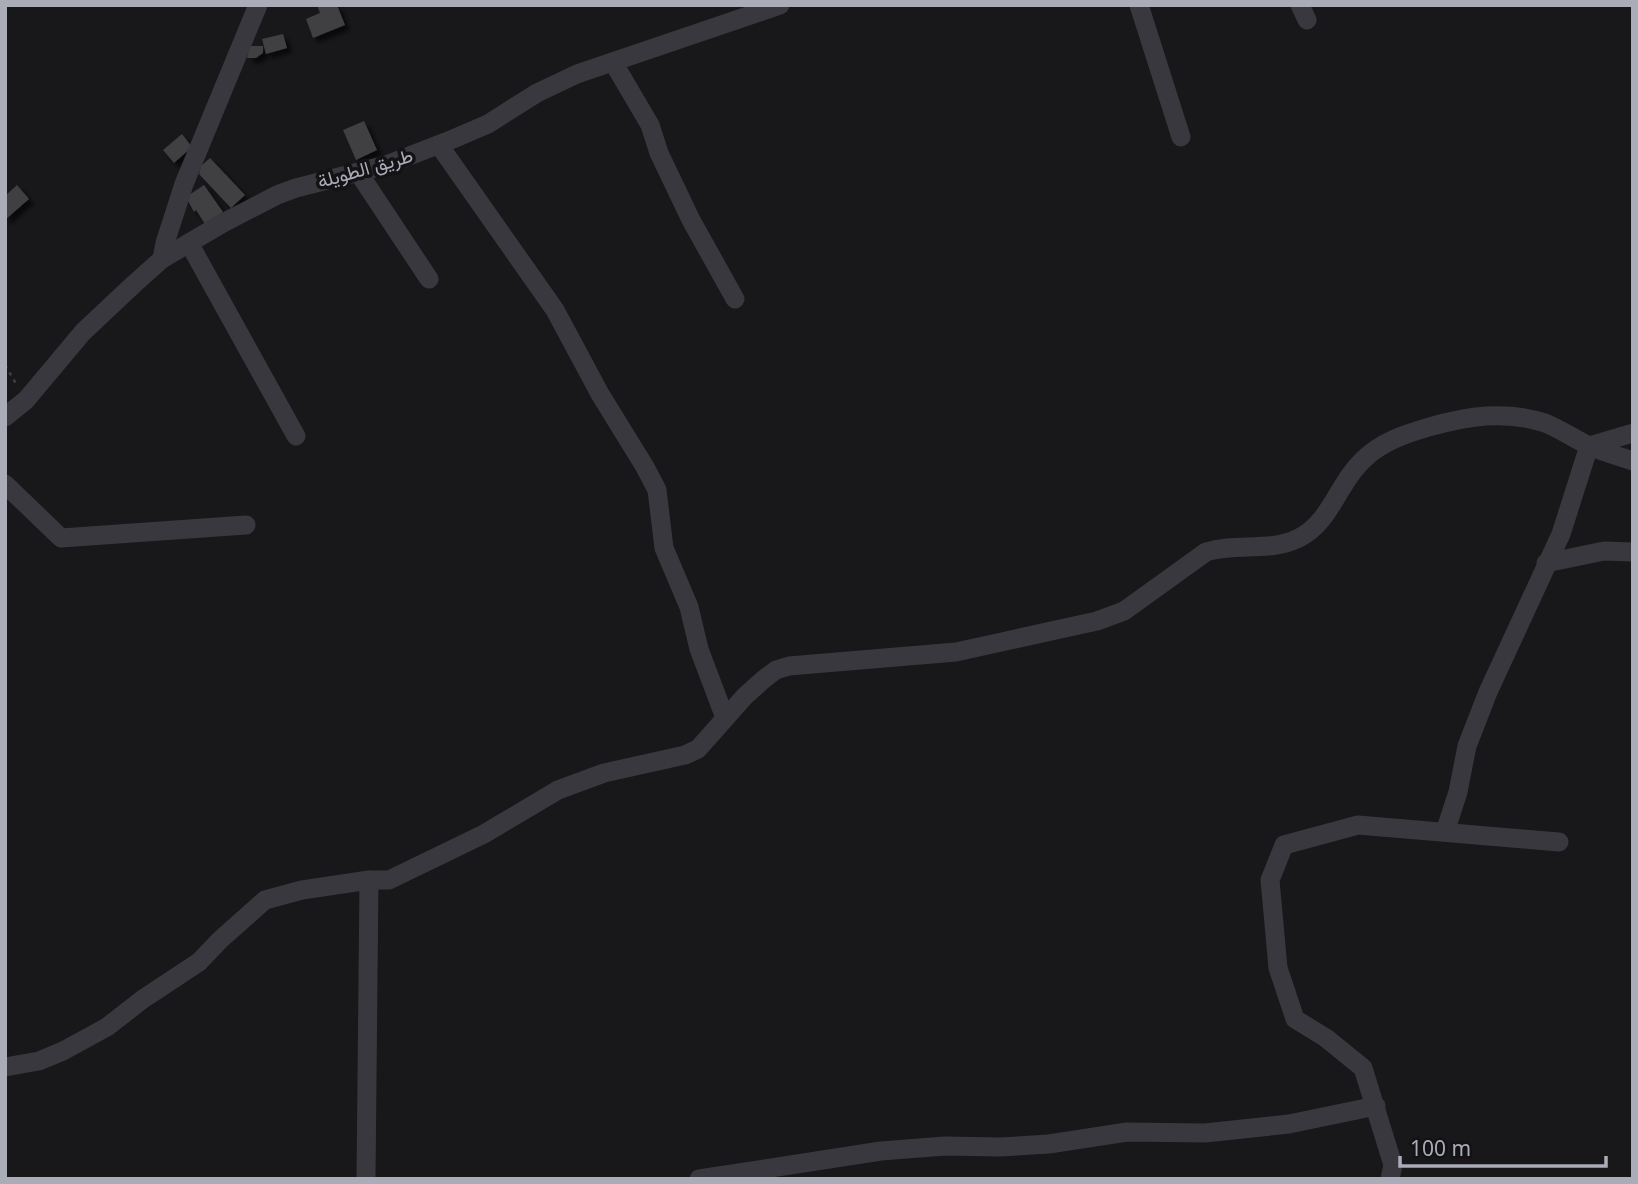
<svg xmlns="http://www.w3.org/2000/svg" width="1638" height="1184" viewBox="0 0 1638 1184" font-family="'Noto Sans',Vazirmatn,sans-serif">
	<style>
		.building { fill: #3f3f43; filter: url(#shadow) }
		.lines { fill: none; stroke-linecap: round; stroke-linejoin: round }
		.path { stroke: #3e3f45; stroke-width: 2.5; stroke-dasharray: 3.5 5; stroke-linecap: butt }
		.minor { stroke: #39383e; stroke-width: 19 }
		.labels { text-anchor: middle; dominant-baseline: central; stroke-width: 7; stroke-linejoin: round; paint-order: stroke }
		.street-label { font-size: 19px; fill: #aaacb8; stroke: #131214 }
	</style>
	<defs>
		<filter id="shadow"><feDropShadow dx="5" dy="5" stdDeviation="2" flood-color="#0009"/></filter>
	</defs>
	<rect width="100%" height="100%" fill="#181719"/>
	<g class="building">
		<polygon points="317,5 337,5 345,25 313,38 306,19 320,13"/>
		<polygon points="283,34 287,48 266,54 262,39"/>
		<polygon points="250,46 263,46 263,53 256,58 247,58"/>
		<polygon points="364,121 377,150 356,160 343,130"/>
		<polygon points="182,134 192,147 174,163 163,150"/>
		<polygon points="210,158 245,195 231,208 199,174 201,166"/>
		<polygon points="17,185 29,199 5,220 5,196"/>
		<polygon points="204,185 223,212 205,224 196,210 194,212 186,197"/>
	</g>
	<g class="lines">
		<polyline class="path" points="5,365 18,387"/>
		<g class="minor">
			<polyline points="1139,5 1181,137"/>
			<polyline points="1300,5 1307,20"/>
			<polyline points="613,62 650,125 659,153 691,220 735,299"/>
			<polyline points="439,145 555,310 600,394 645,467 657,490 664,548 689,607 699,649 725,718"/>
			<polyline points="358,172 429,279"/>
			<polyline points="189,243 296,436"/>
			<polyline points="162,259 165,243 184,184 258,5"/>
			<polyline points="5,417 26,400 83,332 133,285 162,259 223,223 277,195 296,188 386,165 453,139 488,124 537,93 577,74 780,5"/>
			<polyline points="1589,446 1633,433"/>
			<polyline points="5,484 61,538 246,525"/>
			<polyline points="1546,563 1604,551 1633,552"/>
			<polyline points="1445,832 1458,792 1467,746 1488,692 1561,534 1589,446"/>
			<path d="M5 1067 39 1061 63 1051 107 1027 143 999 199 962 220 940 265 900 302 890 369 880H389L484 834 558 790 604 773 685 755 698 749 745 696 764 679 776 670 789 666 956 652 1097 621 1124 611 1206 552C1237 542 1269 553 1299 538 1331 522 1338 483 1363 460 1381 442 1405 434 1429 427 1468 416 1505 410 1545 423 1560 429 1573 438 1587 445 1602 452 1618 456 1633 461"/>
			<polyline points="366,1179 369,880"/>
			<polyline points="699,1179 881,1151 945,1146 1000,1147 1049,1144 1127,1132 1205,1133 1289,1124 1376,1106"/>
			<polyline points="1390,1179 1393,1165 1363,1068 1326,1038 1295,1019 1278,968 1270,880 1284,845 1358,825 1559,842"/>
		</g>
	</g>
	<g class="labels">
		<g class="street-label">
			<text transform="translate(365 168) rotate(-16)">طريق الطويلة</text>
		</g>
	</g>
	<rect width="1638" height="1184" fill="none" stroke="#aaacb8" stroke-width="14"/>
	<path d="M1400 1156v10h206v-10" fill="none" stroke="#aaacb8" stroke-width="3.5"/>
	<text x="1410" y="1156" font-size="21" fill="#aaacb8" stroke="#131214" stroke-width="5" paint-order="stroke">100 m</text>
</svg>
